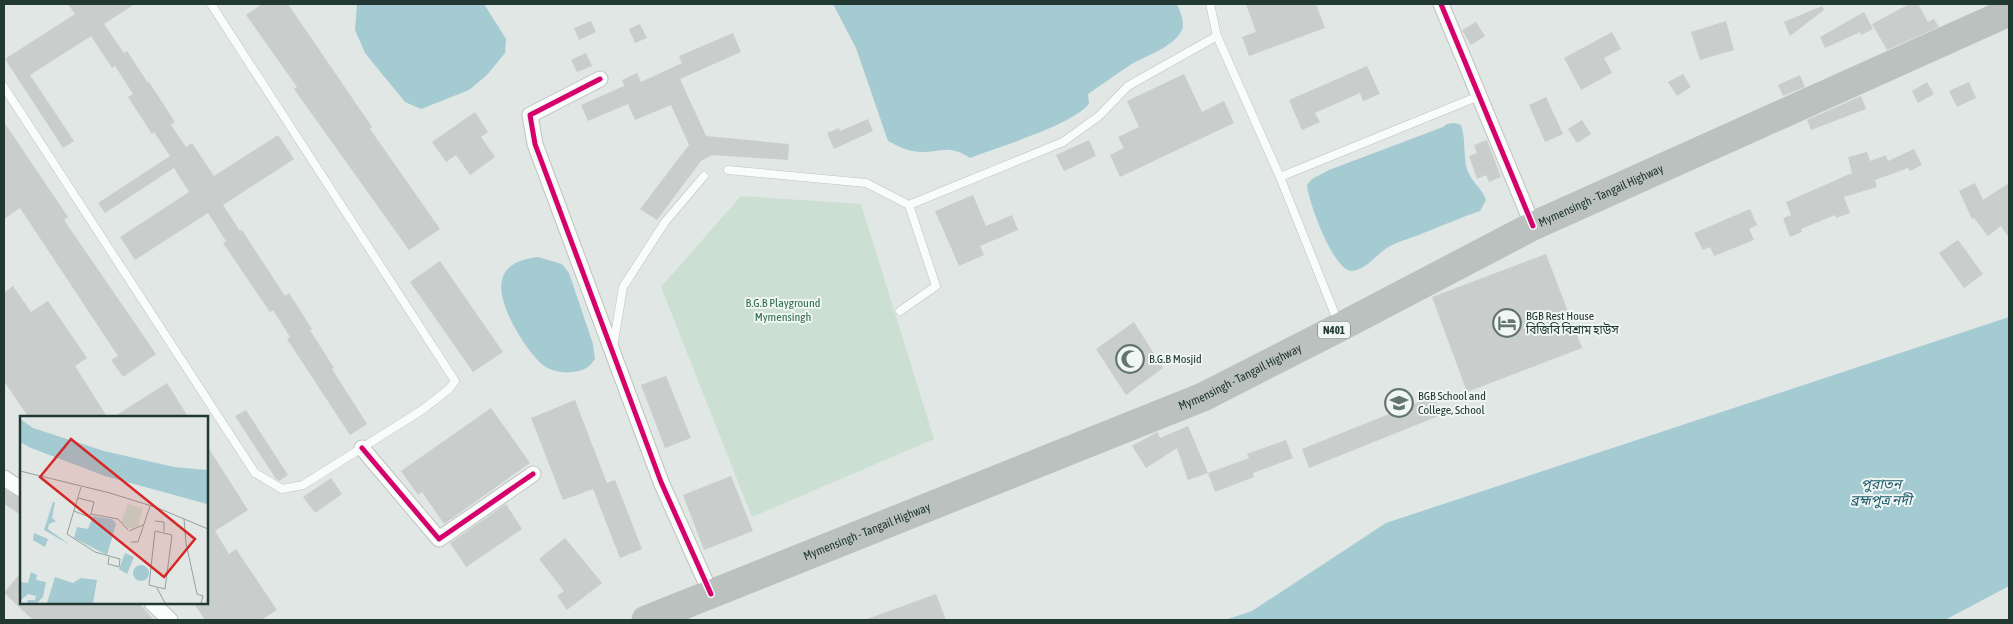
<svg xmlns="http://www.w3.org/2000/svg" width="2013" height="624" viewBox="0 0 2013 624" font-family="'Asap Condensed','Noto Sans Bengali',sans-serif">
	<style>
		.green { fill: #cbdfd2 }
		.water { fill: #a4cad2 }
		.building { fill: #c9cecc }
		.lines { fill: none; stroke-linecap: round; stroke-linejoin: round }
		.lane-casing { stroke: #bec3c1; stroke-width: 9 }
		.street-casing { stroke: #bec3c1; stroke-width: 17 }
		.highway-casing { stroke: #bcc3c1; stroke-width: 29 }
		.lane { stroke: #fafbfb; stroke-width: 8 }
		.street { stroke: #fafbfb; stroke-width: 15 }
		.highway { stroke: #bac1bf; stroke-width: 28 }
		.cycleway-casing { stroke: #eff6f3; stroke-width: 8 }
		.cycleway { stroke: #d6006c; stroke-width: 5 }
		.labels { text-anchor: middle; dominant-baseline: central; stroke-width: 4; stroke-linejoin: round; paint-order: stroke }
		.shield { fill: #eff6f3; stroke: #5f716d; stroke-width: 1 }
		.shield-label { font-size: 11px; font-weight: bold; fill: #213833 }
		.street-label { font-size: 12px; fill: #213833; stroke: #eff6f3 }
		.park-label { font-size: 12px; fill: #2f6c4a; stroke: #eff6f3 }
		.poi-label { font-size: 12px; fill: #213833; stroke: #eff6f3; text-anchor: start }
		.water-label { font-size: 14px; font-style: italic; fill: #205d6f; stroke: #eff6f3 }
		.inset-road { fill: none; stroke: #94a19d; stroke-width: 1 }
		.view { fill: #d62828; fill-opacity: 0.15; stroke: #d62828; stroke-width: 2.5 }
		.inset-edge { fill: none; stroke: #213833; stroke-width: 2.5 }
	</style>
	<rect width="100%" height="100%" fill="#e1e7e4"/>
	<polygon class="green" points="741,196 861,204 934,439 752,517 661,287"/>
	<g class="water">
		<polygon points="357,4 484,4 506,39 505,53 487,75 469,90 421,109 405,102 365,53 355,30"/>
		<path d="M833 4H1177C1180 11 1185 22 1182 30 1174 47 1145 56 1130 65 1116 75 1102 84 1088 94L1089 104C1070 126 1000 146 970 158 946 141 935 156 913 151 905 150 896 145 888 141L856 48Z"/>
		<path d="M1454 123 1461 125C1466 139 1463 154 1467 169 1471 182 1482 188 1486 200L1480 211C1462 217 1444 225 1426 232 1415 237 1402 240 1390 246 1377 253 1368 269 1352 271 1334 272 1308 201 1307 185L1312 179 1329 170 1443 127 1447 124Z"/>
		<path d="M538 257 562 264 569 273 593 344 595 359C593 361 590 366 588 367 576 375 554 374 543 365 526 351 496 303 502 280 506 263 523 259 538 257Z"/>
		<polygon points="2009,317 2009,586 1945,620 1225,620 1252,611 1386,523"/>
	</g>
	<g class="building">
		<polygon points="68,4 135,4 104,24 124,53 127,51 148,83 149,82 175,122 171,125 186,147 192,143 214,176 278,135 294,159 223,205 240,231 242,230 285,296 289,293 312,329 310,330 334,368 332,369 367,424 350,435 287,339 290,337 273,310 270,312 223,243 226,241 208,213 135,260 120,237 189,192 174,168 105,213 98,203 170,156 154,132 152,134 128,97 133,94 115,66 112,68 91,36 30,75 74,141 63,148 5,59 75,14"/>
		<polygon points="262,4 288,4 372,127 370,129 440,229 409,250 294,89 297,87 246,15"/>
		<polygon points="1246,4 1316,4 1325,28 1249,56 1242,37 1256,32"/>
		<polygon points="1909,4 1918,4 1928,22 1934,19 1939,27 1887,50 1872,24"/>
		<polygon points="1822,6 1824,10 1790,36 1784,22"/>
		<polygon points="1864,12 1873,29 1861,35 1860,32 1825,48 1820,37"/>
		<polygon points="591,21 596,32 579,40 574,28"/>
		<polygon points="1726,21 1734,50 1700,60 1691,32"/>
		<polygon points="1476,22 1485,36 1471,45 1462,30"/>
		<polygon points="640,24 647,38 635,43 629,29"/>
		<polygon points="1612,32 1621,49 1604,58 1612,73 1581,90 1564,58"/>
		<polygon points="733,33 741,52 680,79 706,136 789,144 788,160 712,155 701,161 657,220 640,209 689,145 671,105 635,120 628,104 588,121 581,105 624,86 622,80 637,73 641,82 682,63 679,56"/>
		<polygon points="586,53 592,66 577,72 571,60"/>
		<polygon points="1367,66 1380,94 1363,101 1360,93 1315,113 1320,122 1302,130 1289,100"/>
		<polygon points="1184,74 1202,112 1224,101 1234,123 1120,177 1110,155 1124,148 1118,137 1139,127 1127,101"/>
		<polygon points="1683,74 1691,87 1677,96 1668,82"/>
		<polygon points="1800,75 1805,87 1783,96 1778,85"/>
		<polygon points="1927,82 1934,94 1918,103 1912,91"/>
		<polygon points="1969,82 1976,98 1957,107 1949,91"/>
		<polygon points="1861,96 1866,109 1811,130 1807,120"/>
		<polygon points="1546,97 1563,134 1545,142 1529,105"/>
		<polygon points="475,112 488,132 481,137 495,157 470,175 456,155 446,162 432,142"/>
		<polygon points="868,119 873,131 834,149 827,133 839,128 840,131"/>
		<polygon points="1582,120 1591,134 1577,143 1568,129"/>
		<polygon points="4,122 68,217 64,220 156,354 123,377 111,360 118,356 20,208 4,219"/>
		<polygon points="1089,140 1096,156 1064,171 1056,155"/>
		<polygon points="1487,140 1501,177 1489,182 1486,175 1477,179 1469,156 1477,153 1474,145"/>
		<polygon points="1914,149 1922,165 1910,171 1908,168 1875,180 1877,187 1844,197 1850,213 1836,218 1835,215 1801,229 1802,232 1790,237 1783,218 1791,215 1786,202 1852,173 1848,157 1867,152 1870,161 1886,155 1888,161"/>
		<polygon points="1975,183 1983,200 2009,183 2009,238 2001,226 1988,236 1974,218 1972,219 1959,191"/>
		<polygon points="973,195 986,226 1012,215 1018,230 980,246 984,255 959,266 935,211"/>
		<polygon points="1750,209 1757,225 1749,229 1754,240 1714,256 1710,247 1703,250 1694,233"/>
		<polygon points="1958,240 1983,274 1964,288 1939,253"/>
		<polygon points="1546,254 1582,348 1467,392 1432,297"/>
		<polygon points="440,261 503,352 473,372 410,282"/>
		<polygon points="13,286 31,312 48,301 87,358 75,366 108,418 29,418 4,381 4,293"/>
		<polygon points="1134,322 1163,368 1126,395 1096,349"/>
		<polygon points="666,376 691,438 665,448 641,385"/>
		<polygon points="167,383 189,418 112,418"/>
		<polygon points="1434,396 1441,415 1309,468 1302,449"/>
		<polygon points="575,400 607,483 615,480 642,549 620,558 593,489 563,500 531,418"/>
		<polygon points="491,408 530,463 444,524 422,492 418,495 401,471"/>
		<polygon points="246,410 288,475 279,481 276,479 235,416"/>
		<polygon points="1188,426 1208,473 1188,480 1177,448 1146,468 1132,446 1157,432 1160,438"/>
		<polygon points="1286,440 1293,458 1253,473 1254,477 1215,492 1208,473 1249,458 1247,454"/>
		<polygon points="206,444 248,510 215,531 229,554 236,549 277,610 261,620 205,620 194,603 206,603"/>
		<polygon points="731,476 753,531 704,550 683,495"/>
		<polygon points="331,478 342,494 315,513 303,497"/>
		<polygon points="4,489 21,498 21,515 4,504"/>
		<polygon points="506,504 522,529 466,567 450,543"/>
		<polygon points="565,538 602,583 567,610 557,596 564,591 539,559"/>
		<polygon points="21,572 21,603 139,603 154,620 33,620 4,593"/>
		<polygon points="936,594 946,620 868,620 867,619"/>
	</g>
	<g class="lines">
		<defs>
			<g id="lane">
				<polyline points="1210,4 1217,36 1280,177 1479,96"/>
				<polyline points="4,87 255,473 282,489 303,485 422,410 449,389 455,381 211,4"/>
				<polyline points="728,170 866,183 909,205 1063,142 1099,116 1128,86 1217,36"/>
				<polyline points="1280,177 1338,322"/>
				<polyline points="900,311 936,286 909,205"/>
				<polyline points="613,347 623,287 665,222 704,176"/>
			</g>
			<g id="street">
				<polyline points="1441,4 1533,226"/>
				<polyline points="600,79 530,115 535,144 661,482 711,594"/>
				<polyline points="362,448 439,539 533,474"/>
				<polyline points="4,478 21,489"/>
				<polyline points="152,603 170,620"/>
			</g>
			<g id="highway">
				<path id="s1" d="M646 620 1203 397 1340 327 1533 226 2009 12"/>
			</g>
		</defs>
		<use href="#lane" class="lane-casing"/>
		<use href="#street" class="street-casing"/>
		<use href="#highway" class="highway-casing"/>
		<use href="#lane" class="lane"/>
		<use href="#street" class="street"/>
		<use href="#highway" class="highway"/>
		<defs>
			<g id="cycleway">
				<polyline points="1441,4 1533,226"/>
				<polyline points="600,79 530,115 535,144 661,482 711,594"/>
				<polyline points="362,448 439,539 533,474"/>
			</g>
		</defs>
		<use href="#cycleway" class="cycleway-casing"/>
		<use href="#cycleway" class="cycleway"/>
	</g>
	<defs>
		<symbol id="hotel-ring" viewBox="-11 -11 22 22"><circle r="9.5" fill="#eff6f3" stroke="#647571" stroke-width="1.5"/><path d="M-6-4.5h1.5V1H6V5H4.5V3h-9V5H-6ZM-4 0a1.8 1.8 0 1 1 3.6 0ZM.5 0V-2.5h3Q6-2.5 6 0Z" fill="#647571"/></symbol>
		<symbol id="mosque-ring" viewBox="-11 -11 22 22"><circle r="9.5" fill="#eff6f3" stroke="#647571" stroke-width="1.5"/><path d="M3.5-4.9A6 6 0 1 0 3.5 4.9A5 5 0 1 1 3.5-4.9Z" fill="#647571"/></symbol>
		<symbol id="school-ring" viewBox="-11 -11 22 22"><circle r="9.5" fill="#eff6f3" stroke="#647571" stroke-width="1.5"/><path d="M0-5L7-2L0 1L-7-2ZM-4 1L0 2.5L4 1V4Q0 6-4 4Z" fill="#647571"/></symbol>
	</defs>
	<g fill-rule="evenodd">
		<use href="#hotel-ring" x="1491" y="307" width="32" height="32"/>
		<use href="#mosque-ring" x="1114" y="343" width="32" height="32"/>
		<use href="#school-ring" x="1383" y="387" width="32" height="32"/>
	</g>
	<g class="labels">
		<rect class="shield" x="1318" y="321.5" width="32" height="17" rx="4"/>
		<g class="shield-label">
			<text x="1334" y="330">N401</text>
		</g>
		<g class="street-label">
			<text stroke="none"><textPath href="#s1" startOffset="1046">Mymensingh - Tangail Highway</textPath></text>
			<text stroke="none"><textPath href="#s1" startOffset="642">Mymensingh - Tangail Highway</textPath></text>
			<text stroke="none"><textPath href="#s1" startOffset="238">Mymensingh - Tangail Highway</textPath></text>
		</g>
		<g class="park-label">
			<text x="783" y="303">B.G.B Playground<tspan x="783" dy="14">Mymensingh</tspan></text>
		</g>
		<g class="poi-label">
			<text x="1526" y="316">BGB Rest House<tspan x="1526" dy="14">বিজিবি বিশ্রাম হাউস</tspan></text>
			<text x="1149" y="359">B.G.B Mosjid</text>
			<text x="1418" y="396">BGB School and<tspan x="1418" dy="14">College, School</tspan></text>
		</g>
		<g class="water-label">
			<text x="1881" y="484">পুরাতন<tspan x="1881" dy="16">ব্রহ্মপুত্র নদী</tspan></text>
		</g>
	</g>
	<g transform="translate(20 416)">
		<rect width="188" height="188" fill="#e1e7e4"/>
		<path d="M108 88 123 92 118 111 108 112 101 106Z" fill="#cbdfd2"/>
		<path d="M0 3 13 12 84 35 154 51 187 54V88L85 60 11 32 0 26ZM33 86H35L32 102 36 105 29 108 28 113 50 129 24 114ZM73 100 92 103 96 108 87 139 54 122 57 111 68 113ZM14 117 28 123 25 131 13 124ZM105 137 114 141 107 158 99 153ZM113 157a8 8 0 1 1 16 0a8 8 0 1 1-16 0ZM11 156 17 159 16 164 26 166 23 181 17 187H7L8 184H15L16 180 8 178 0 185V166L8 167ZM35 161 53 167 61 162 77 164 73 187H27Z" fill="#a4cad2"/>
		<path class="inset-road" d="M0 55 90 77 138 92 188 113M61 71 47 118 75 136 100 143 99 151 88 148 89 141M54 95 69 101 71 98 74 86 58 82M71 98 98 103 108 114M164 103 166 127 177 178 183 180 181 187M135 105 144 106V116M109 115 123 109M135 115 152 119 145 173 129 169ZM111 126H118L130 90M137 172 145 187"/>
		<path class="view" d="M51 23 175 123 144 161 20 61Z"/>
		<rect width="188" height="188" class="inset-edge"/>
	</g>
	<rect width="2013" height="624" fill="none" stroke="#213833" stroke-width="10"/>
</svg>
